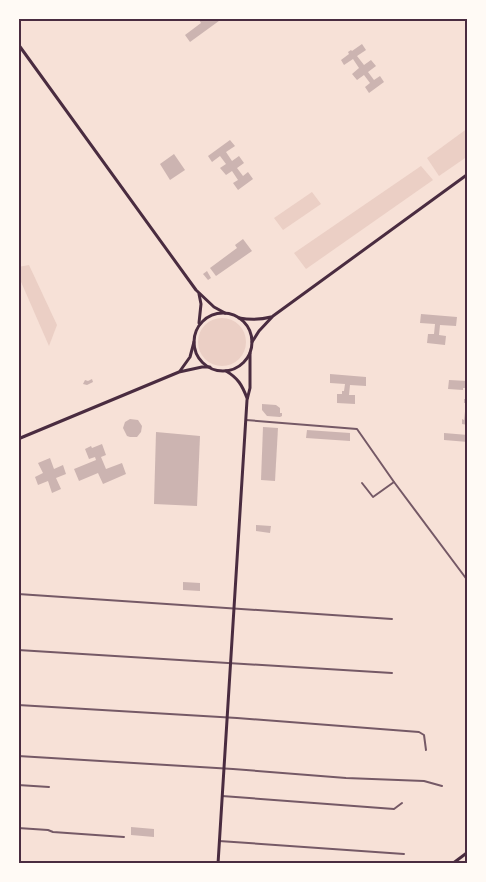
<svg xmlns="http://www.w3.org/2000/svg" width="486" height="882" viewBox="0 0 486 882" font-family="Literata,serif">
	<style>
		.green { fill: #ebcfc5 }
		.building { fill: #ccb4b1 }
		.lines { fill: none; stroke-linecap: round; stroke-linejoin: round }
		.minor { stroke: #755966; stroke-width: 2 }
		.secondary { stroke: #4a2c40; stroke-width: 3 }
		.primary { stroke: #4a2c40; stroke-width: 3 }
		.neatline { fill: none; stroke: #4a2c40; stroke-width: 2 }
	</style>
	<rect width="100%" height="100%" fill="#f7e1d7"/>
	<g class="green">
		<polygon points="468,128 468,156 439,176 427,158"/>
		<polygon points="421,166 433,180 306,269 294,253"/>
		<polygon points="312,192 321,204 283,230 274,218"/>
		<polygon points="29,265 57,325 49,346 18,275 18,267"/>
		<circle cx="222" cy="342" r="24"/>
	</g>
	<g class="building">
		<polygon points="198,18 223,18 190,42 185,35 201,23"/>
		<polygon points="362,44 366,50 357,56 364,65 371,60 376,66 368,72 374,80 380,76 384,82 369,93 365,87 370,83 364,75 357,80 352,74 359,68 353,59 344,65 341,60 349,54 348,52 351,50 352,51"/>
		<polygon points="230,140 235,146 226,152 232,161 239,156 244,163 237,168 243,176 248,172 253,179 238,190 233,183 238,180 232,171 226,175 220,168 226,164 220,156 212,162 208,156"/>
		<polygon points="174,154 185,170 170,180 160,164"/>
		<polygon points="243,239 252,251 216,276 210,268 237,248 235,245"/>
		<polygon points="207,271 211,278 208,280 203,274"/>
		<polygon points="421,314 457,317 456,326 440,325 439,335 446,336 445,345 427,343 428,334 434,334 435,324 420,323"/>
		<polygon points="330,374 366,377 366,386 350,385 349,395 355,395 355,404 337,403 337,394 342,394 342,391 344,391 345,384 330,383"/>
		<polygon points="92,379 93,382 87,385 83,384 85,380 88,381"/>
		<polygon points="449,380 468,381 468,388 463,388 463,390 448,389"/>
		<polygon points="464,399 468,399 468,425 462,424 462,419 464,420 466,403 464,403"/>
		<polygon points="262,404 276,405 280,408 280,413 282,413 282,416 280,417 267,416 262,410"/>
		<polygon points="130,419 138,420 142,426 141,432 137,437 130,437 127,436 123,428 125,422"/>
		<polygon points="263,427 278,428 275,481 261,480"/>
		<polygon points="307,430 350,433 350,441 306,438"/>
		<polygon points="156,432 200,436 197,506 154,504"/>
		<polygon points="444,433 468,435 468,442 444,440"/>
		<polygon points="102,444 106,455 101,457 106,469 122,463 126,474 103,484 98,473 79,481 74,469 96,460 95,457 89,459 85,449 91,446 92,448"/>
		<polygon points="50,458 54,469 63,465 66,474 56,478 61,489 52,493 48,481 38,485 35,477 43,473 38,463"/>
		<polygon points="256,525 271,526 270,533 256,531"/>
		<polygon points="183,582 200,583 200,591 183,590"/>
		<polygon points="131,827 154,829 154,837 131,835"/>
	</g>
	<g class="lines">
		<g class="minor">
			<polyline points="246,420 357,429 394,482 468,581"/>
			<polyline points="362,483 373,497 394,482"/>
			<polyline points="18,594 392,619"/>
			<polyline points="18,650 392,673"/>
			<polyline points="18,705 237,718 419,732 424,735 426,750"/>
			<polyline points="18,756 233,769 346,778 424,781 442,786"/>
			<polyline points="18,785 49,787"/>
			<polyline points="222,796 394,809 402,803"/>
			<polyline points="18,828 48,830 53,832 124,837"/>
			<polyline points="219,841 404,854"/>
		</g>
		<g class="secondary">
			<path d="M239 318C251 320 260 320 271 317"/>
			<polyline points="252,342 259,331 273,316 468,174"/>
			<polyline points="180,371 190,357 194,342"/>
			<polyline points="18,439 179,372 202,367 210,367"/>
		</g>
		<g class="primary">
			<polyline points="18,44 196,290 214,307 225,313"/>
			<polyline points="199,294 201,304 199,323"/>
			<circle cx="223" cy="342" r="29"/>
			<path d="M226 371C238 378 242 385 247 398"/>
			<polyline points="218,864 247,400 250,388 250,353"/>
			<polyline points="452,864 468,852"/>
		</g>
	</g>
	<rect width="486" height="882" fill="none" stroke="#fffaf5" stroke-width="39"/>
	<rect x="20" y="20" width="446" height="842" class="neatline"/>
</svg>
